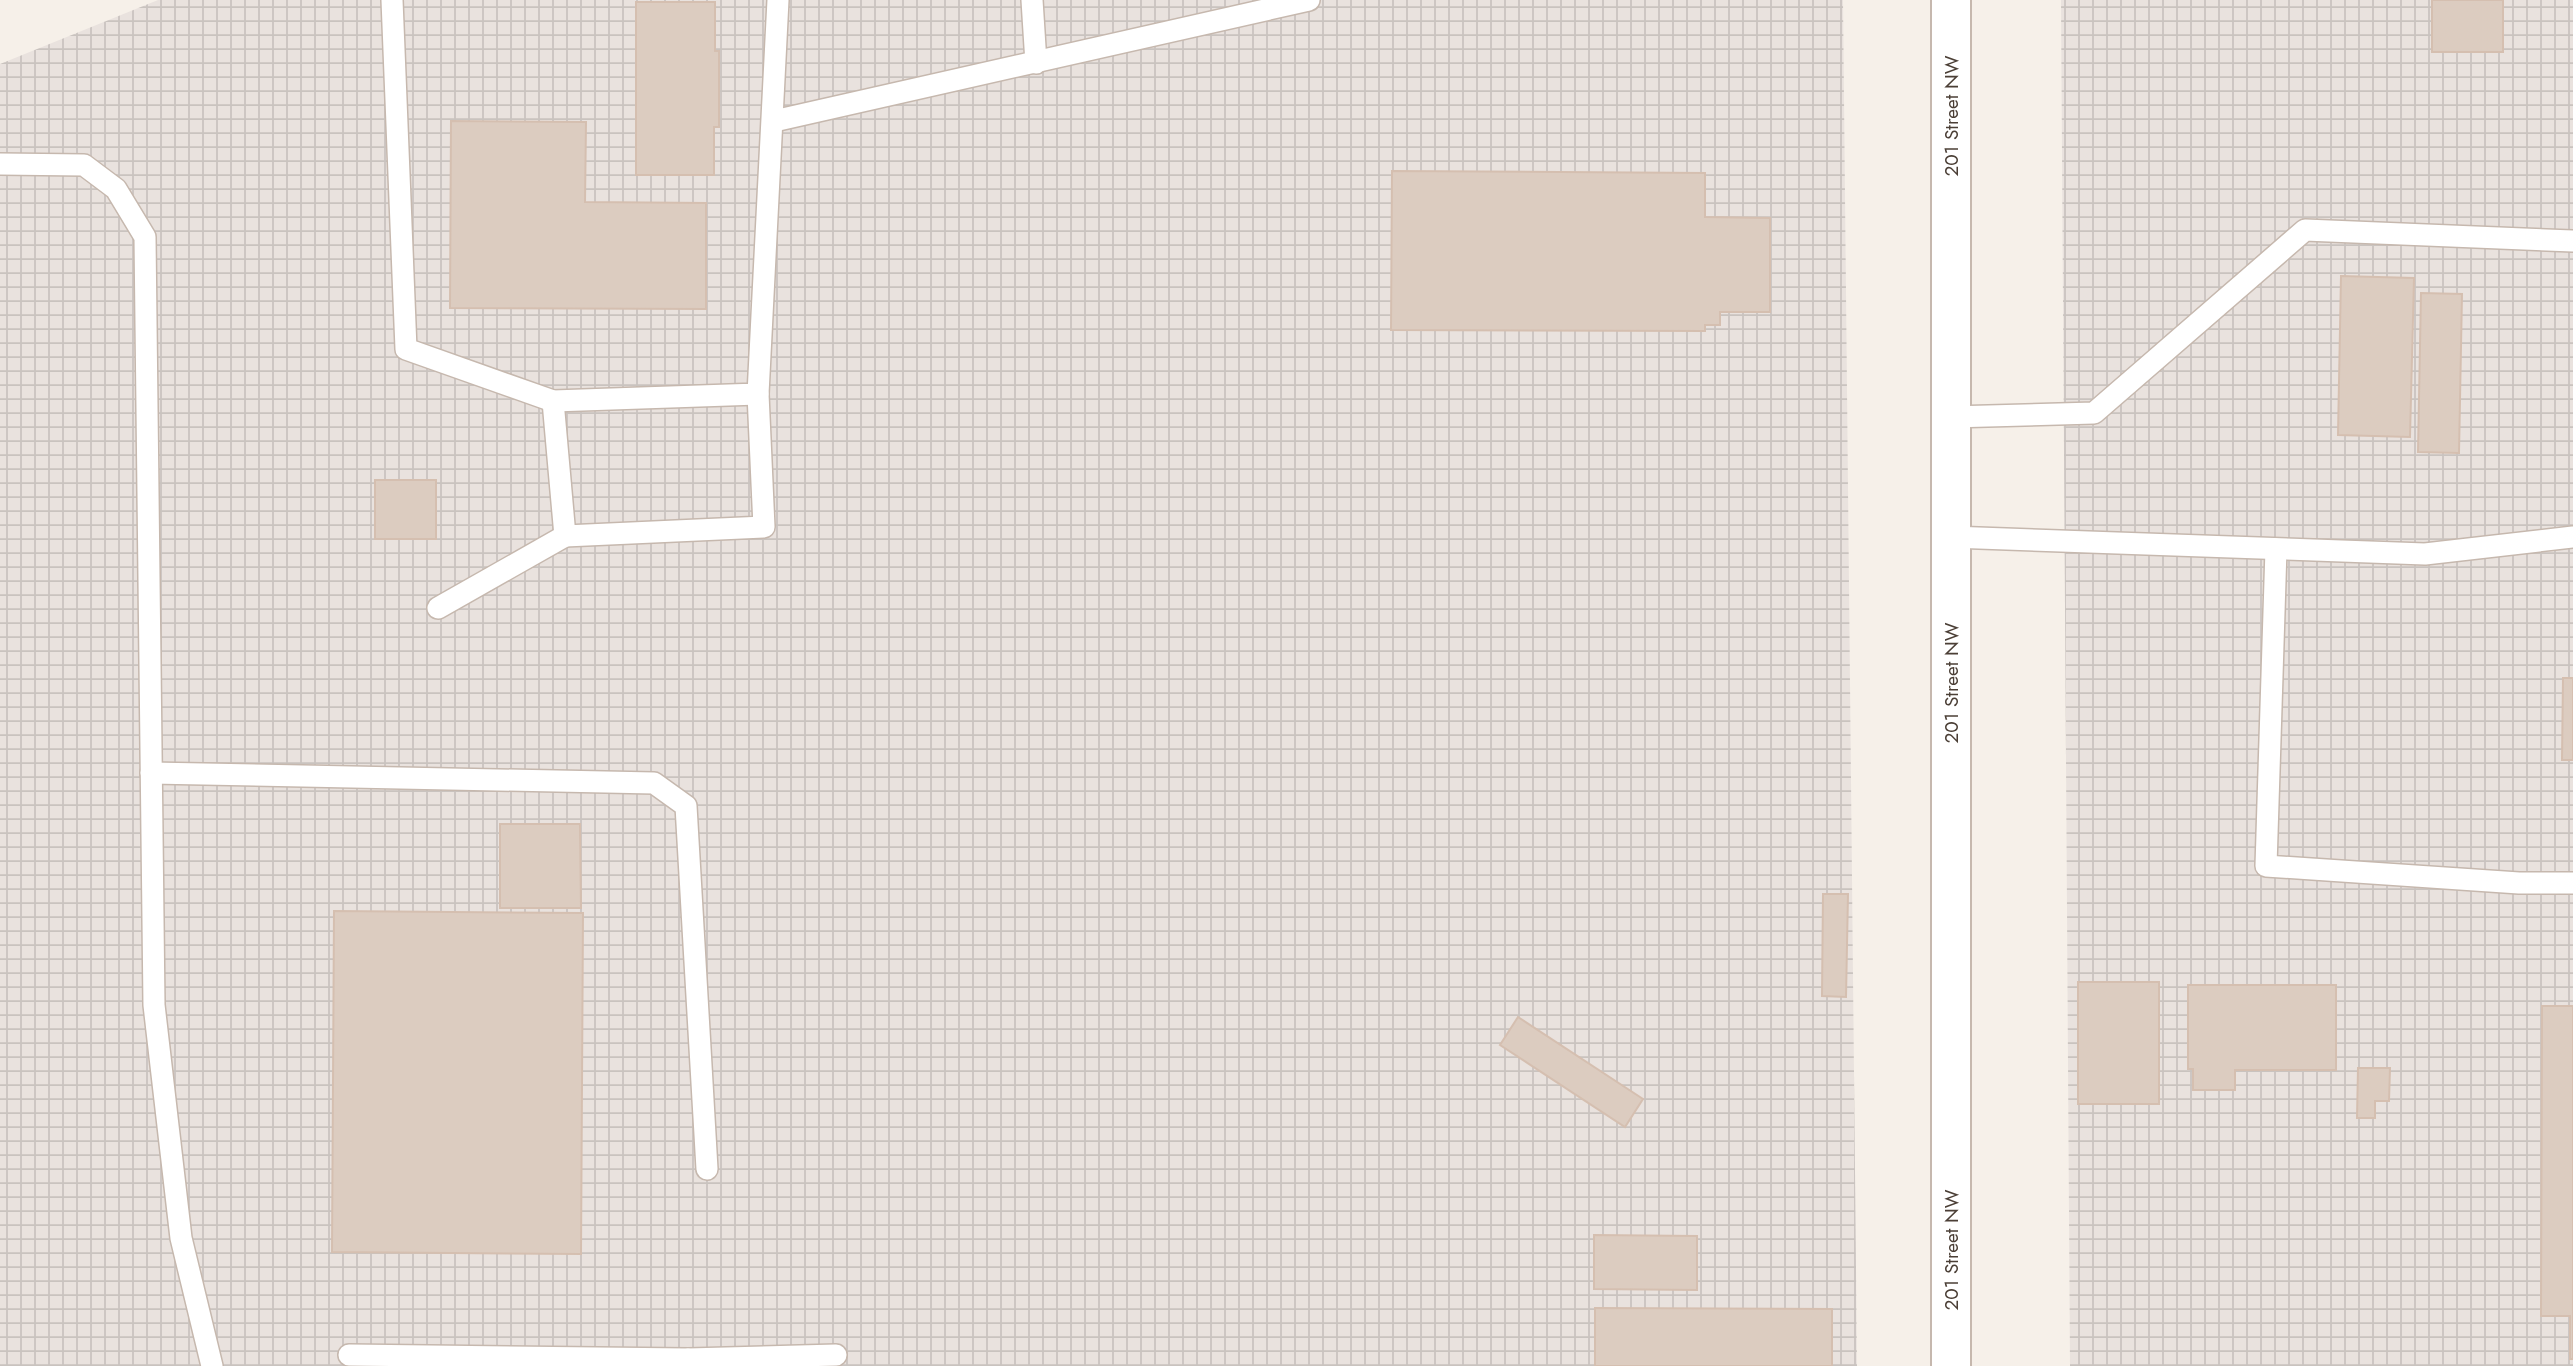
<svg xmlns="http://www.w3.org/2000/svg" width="2573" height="1366" viewBox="0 0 2573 1366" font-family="Jost,sans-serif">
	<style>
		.industrial { fill: url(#industrial-grid) }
		.building { fill: #dcccc0; stroke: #d5bfb0; stroke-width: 2 }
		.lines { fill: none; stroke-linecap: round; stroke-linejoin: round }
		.service-casing { stroke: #c6b8ae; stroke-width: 24 }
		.minor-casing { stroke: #c6b8ae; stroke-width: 42 }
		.service { stroke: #fff; stroke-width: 21 }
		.minor { stroke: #fff; stroke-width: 38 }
		.labels { text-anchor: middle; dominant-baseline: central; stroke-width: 5; stroke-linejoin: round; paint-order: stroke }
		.street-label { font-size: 19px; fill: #4b3f36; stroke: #fff }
	</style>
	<defs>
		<pattern id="industrial-grid" width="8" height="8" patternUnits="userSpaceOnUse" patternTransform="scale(1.75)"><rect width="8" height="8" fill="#e9e2de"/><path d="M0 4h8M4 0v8" fill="none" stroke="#c9c3bf"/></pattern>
	</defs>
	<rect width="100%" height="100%" fill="#f6f0e9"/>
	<g class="industrial">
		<polygon points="158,0 1843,0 1857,1366 0,1366 0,64"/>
		<polygon points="2061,0 2573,0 2573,1366 2070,1366"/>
	</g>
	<g class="building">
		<rect x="2432" y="0" width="71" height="52"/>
		<polygon points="636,2 715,2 715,51 719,51 719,127 714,127 714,175 636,175"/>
		<polygon points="451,121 586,122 585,202 706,203 706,309 450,308"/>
		<polygon points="1392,171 1705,173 1705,217 1770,218 1770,312 1720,312 1720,325 1705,325 1705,331 1391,330"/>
		<polygon points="2341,276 2414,278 2410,437 2338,435"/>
		<polygon points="2421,293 2462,294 2459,453 2418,452"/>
		<rect x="375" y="480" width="61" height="59"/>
		<polygon points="2563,678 2573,678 2573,760 2562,760"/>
		<polygon points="500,824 580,824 581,908 500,908"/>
		<polygon points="1823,894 1848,894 1846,997 1822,996"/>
		<polygon points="334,911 583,913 581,1254 332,1252"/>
		<rect x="2078" y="982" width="81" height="122"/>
		<polygon points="2188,985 2336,985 2336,1070 2235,1070 2235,1090 2193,1090 2193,1069 2188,1069"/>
		<polygon points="2542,1006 2573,1006 2573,1359 2570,1359 2570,1316 2541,1316"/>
		<polygon points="1518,1017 1643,1099 1625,1127 1500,1045"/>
		<polygon points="2358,1068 2390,1068 2389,1101 2375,1101 2375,1118 2357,1118"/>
		<polygon points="1594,1235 1697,1236 1697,1290 1594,1289"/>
		<polygon points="1595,1308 1832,1309 1832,1366 1595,1366"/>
	</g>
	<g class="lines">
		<defs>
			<g id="service">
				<polyline points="392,0 406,349 553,401 758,394 778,0"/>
				<polyline points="1032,0 1036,63"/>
				<polyline points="774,121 1309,0"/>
				<polyline points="0,164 84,165 116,189 145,237 154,1005 181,1238 212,1366"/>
				<polyline points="553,401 565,536 764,527 758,394"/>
				<polyline points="1951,417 2094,413 2305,230 2573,241"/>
				<polyline points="1951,537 2425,554 2573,537"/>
				<polyline points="2276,549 2266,866 2519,883 2573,883"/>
				<polyline points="438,608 565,536"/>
				<polyline points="151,773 654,783 686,806 707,1169"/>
				<polyline points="349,1355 688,1359"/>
				<polyline points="688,1366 688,1359 836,1355"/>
			</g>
			<polyline id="minor" points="1951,1366 1951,0"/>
		</defs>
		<use href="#service" class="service-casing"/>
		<use href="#minor" class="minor-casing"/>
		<use href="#service" class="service"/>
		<use href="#minor" class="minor"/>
	</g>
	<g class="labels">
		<g class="street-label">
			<text transform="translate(1951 116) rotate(-90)">201 Street NW</text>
			<text transform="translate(1951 683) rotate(-90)">201 Street NW</text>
			<text transform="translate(1951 1250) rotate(-90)">201 Street NW</text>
		</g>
	</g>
</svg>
